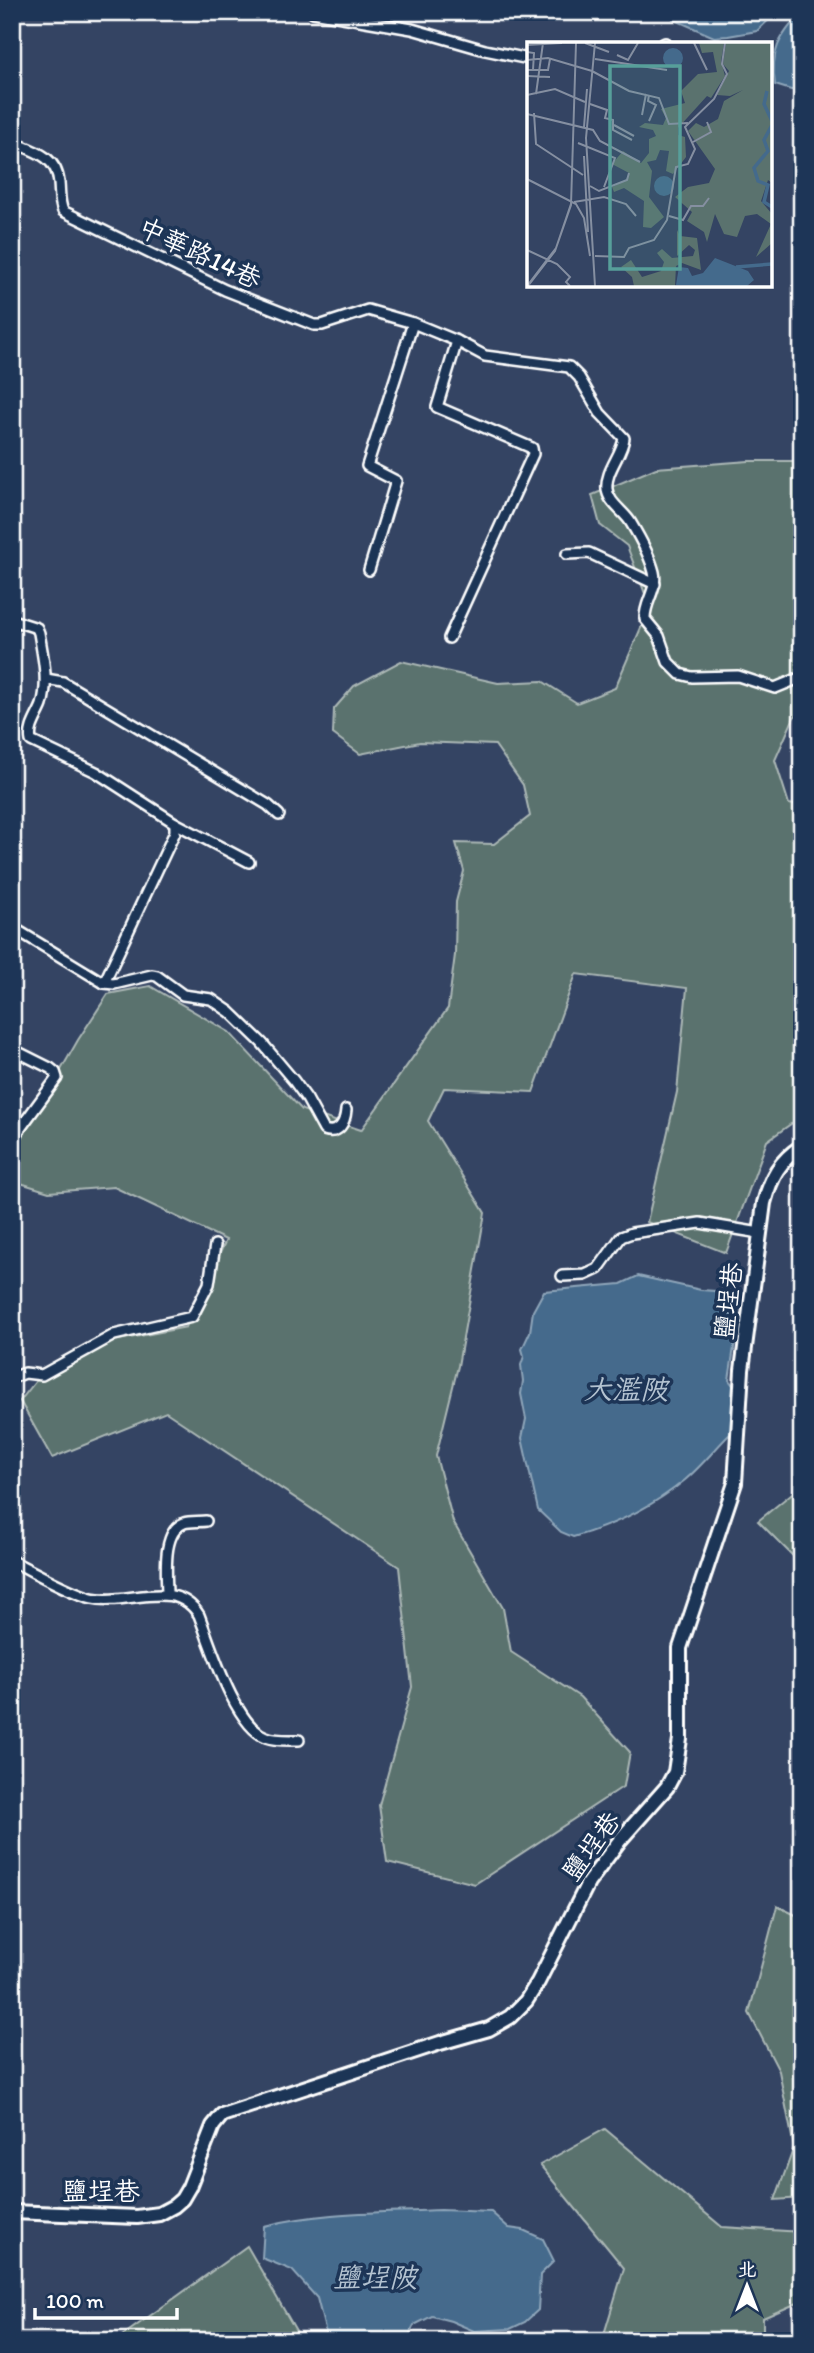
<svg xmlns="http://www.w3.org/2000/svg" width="814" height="2353" viewBox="0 0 814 2353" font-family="Itim,'LXGW WenKai TC',sans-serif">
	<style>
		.green { fill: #5a726e; stroke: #acb8b6; stroke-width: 2 }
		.water { fill: #446a8c; stroke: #8fa6ba; stroke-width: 2 }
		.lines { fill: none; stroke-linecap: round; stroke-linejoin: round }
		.street-casing { stroke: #fff; stroke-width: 14 }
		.secondary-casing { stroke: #fff; stroke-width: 18 }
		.street { stroke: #1d3557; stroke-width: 9 }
		.secondary { stroke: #1d3557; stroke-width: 12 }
		.labels { text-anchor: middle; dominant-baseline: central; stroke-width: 7; stroke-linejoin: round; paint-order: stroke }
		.street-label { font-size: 26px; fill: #fff; stroke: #1d3557 }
		.water-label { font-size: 28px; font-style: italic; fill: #b4c3d1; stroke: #1d3557 }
		.inset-river { fill: none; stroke: #446a8c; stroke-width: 3.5 }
		.inset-road { fill: none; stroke: #858fa1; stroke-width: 2 }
		.view { fill: #579f9a; fill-opacity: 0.15; stroke: #579f9a; stroke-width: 3.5 }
		.inset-edge { fill: none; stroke: #fff; stroke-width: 3.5 }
	</style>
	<rect width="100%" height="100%" fill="#344463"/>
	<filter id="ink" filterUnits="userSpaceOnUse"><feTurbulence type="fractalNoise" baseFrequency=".0143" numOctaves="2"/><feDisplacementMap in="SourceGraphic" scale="14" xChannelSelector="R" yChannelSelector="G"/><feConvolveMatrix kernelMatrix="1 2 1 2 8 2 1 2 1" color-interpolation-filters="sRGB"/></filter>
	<g filter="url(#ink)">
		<g class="green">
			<polygon points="749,461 802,461 802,710 794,717 775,760 789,804 802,806 802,1116 767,1141 726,1253 647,1222 677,1092 687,988 576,974 533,1092 444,1088 428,1121 485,1213 458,1366 436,1456 453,1522 503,1608 511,1652 580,1697 630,1752 624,1786 475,1884 387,1862 379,1805 412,1687 399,1567 166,1412 52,1458 20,1401 43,1372 82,1347 186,1327 226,1240 114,1187 49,1192 14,1181 21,1140 78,1040 108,994 150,986 229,1032 302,1110 361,1130 448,1008 455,955 456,902 464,871 456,843 494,844 530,816 523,785 495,745 420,742 360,754 333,734 334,709 354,686 401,661 498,683 542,681 577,703 615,688 650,607 627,546 600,525 592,495 656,468"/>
			<polygon points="802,1485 802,1565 758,1521"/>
			<polygon points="777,1906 802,1918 802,2198 775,2200 794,2147 779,2071 749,2013"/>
			<polygon points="605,2129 722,2227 802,2232 802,2301 763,2318 763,2341 602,2341 624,2268 540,2165"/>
			<polygon points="247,2246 302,2341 128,2341 122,2336"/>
		</g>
		<g class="water">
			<polygon points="671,12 777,12 757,31 728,36 714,37 673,19"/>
			<path d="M801 12 802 90H791L775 85C770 50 779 39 801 12Z"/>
			<path d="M638 1276 701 1290 715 1291 725 1310 738 1321 729 1380 738 1392 735 1429C718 1445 703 1465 685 1480 652 1507 613 1526 573 1537L561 1532 538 1510 522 1438 526 1419 521 1394 523 1381 521 1365 524 1356 522 1349 530 1332 533 1311 544 1291 621 1284Z"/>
			<path d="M441 2210 491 2212 509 2228 523 2230 543 2239 554 2261 540 2275 538 2310 525 2322 510 2329 474 2331 451 2321 432 2316 414 2325 406 2341H328L317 2298 292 2270 262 2258 264 2226C321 2211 383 2213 441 2210Z"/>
		</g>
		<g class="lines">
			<defs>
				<g id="street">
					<polyline points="313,12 412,29 485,50 529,59"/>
					<polyline points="663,44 665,43"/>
					<path d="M12 142C34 151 57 156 59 183 60 193 59 202 63 211L225 290 314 325H322L368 310 413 323 457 341 485 356 569 367 579 377 600 413 624 438C622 455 605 471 607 489 608 503 625 512 631 523 640 538 650 556 654 572 658 589 644 603 645 619L659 636 668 662 680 674 692 677 738 676 775 688 802 677"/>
					<polyline points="567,554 589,553 655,584"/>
					<polyline points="369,570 396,481 367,466 413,323"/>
					<path d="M12 620 37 628 39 633C43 657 49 681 42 705 38 716 28 728 31 741L96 772 175 823 249 862"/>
					<polyline points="449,638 533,454 532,448 437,407 457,341"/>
					<polyline points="46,679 63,682 268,805 279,815"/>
					<path d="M12 927 104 983 114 984 152 975 157 976 183 995 211 999 230 1012 262 1043 294 1081 307 1099 324 1130C339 1135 345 1123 346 1110"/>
					<polyline points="104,983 175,832 175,823"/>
					<polyline points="12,1049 50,1068 55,1072 57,1078 19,1130 12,1144"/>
					<polyline points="562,1276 585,1275 598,1269 621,1237 632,1233 700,1223 760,1233"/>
					<polyline points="12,1378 25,1373 42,1375 114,1335 192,1317 209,1284 215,1245"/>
					<path d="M12 1561C35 1572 68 1592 92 1598 126 1606 176 1577 199 1615 211 1646 235 1726 266 1737 276 1741 289 1740 299 1740"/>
					<path d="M167 1595C167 1576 161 1532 184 1523 190 1521 199 1522 206 1521"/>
				</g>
				<path id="secondary" d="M12 2212 137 2217 159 2214 174 2206 182 2199 189 2187 213 2126 222 2115 440 2043 489 2029 510 2017 526 2001 538 1982 588 1883 620 1840 667 1787 675 1772 680 1739V1648L735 1483 742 1370 764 1203C771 1177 779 1161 802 1146"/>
			</defs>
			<use href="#street" class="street-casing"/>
			<use href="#secondary" class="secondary-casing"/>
			<use href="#street" class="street"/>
			<use href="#secondary" class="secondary"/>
		</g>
	</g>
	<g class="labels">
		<g class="street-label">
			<text transform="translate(200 253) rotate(25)">中華路14巷</text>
			<text transform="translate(728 1301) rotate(-83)">鹽埕巷</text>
			<text transform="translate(591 1846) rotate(-54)">鹽埕巷</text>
			<text x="101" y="2191">鹽埕巷</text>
		</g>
		<g class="water-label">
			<text x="626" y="1389">大濫陂</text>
			<text x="375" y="2277">鹽埕陂</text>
		</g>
	</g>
	<g transform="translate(527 42)">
		<rect width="245" height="245" fill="#344463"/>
		<path d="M172 1H197L194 19 198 34 184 56 180 54 151 86V93L158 95 159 115 146 132 139 129 142 109 133 108 129 118 120 120 125 129 122 155 137 175 124 186 116 185 117 159 97 146 87 150 85 145 99 138 102 131 85 122 96 109 114 121 122 111V97L129 94 126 88 112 85 118 81 136 83 139 76 134 67 158 61 154 49 171 32 190 30 186 10 175 11ZM199 1H245V141L241 138 234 159 245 172V201L229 215 244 182 230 172 218 174 210 195 197 192 188 172 180 200 177 190 160 179 165 170 148 155 161 145 182 141 188 127 161 89 169 81 177 85 191 77 197 59 216 48 203 54 190 53 202 29 196 22ZM150 188 153 194 170 196 174 228 155 221 149 224 148 244H107L105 235 94 225 104 218 115 235 134 229 137 220 130 211 135 207 145 216 166 214 168 208 162 203 150 214Z" fill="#5a726e"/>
		<path d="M136 16a10 10 0 1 1 20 0a10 10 0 1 1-20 0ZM127 144a10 10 0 1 1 20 0a10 10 0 1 1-20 0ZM188 216 221 229 227 238 220 244 149 243 152 225 161 226 165 234 176 231Z" fill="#446a8c"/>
		<path class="inset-river" d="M240 49 237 62 245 79M245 83 237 98 241 109 227 126 231 139 241 143 237 160 245 165M209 225 245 222"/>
		<path class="inset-road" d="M58 1 82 10M68 1 59 96 68 244M167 1 180 28M0 3 35 1M0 10 7 11 6 28M90 13 101 18 111 1M68 17 140 28M0 18 21 16 65 29 102 49 132 56 142 82 161 81M0 28H21L23 17M0 34 23 35M9 52 16 1M0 53 28 47 58 60M63 62 80 68 78 76 86 78V88L105 98M7 71 9 102 56 133M0 72 66 88 73 99 113 120M115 73 119 52M122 79 129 63 121 59 122 53M87 83 107 94M57 85 60 47M166 100 184 90 180 80M51 101 88 116 77 145M57 114 61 190M0 137 49 162 57 176 63 214M63 144 72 149 100 138 102 131M47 160 77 155 99 162 109 174M142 174 156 178 164 164H176L182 156M0 208 30 222 43 235 39 240 43 244M68 214 97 215 102 206 127 198 140 178 149 125 161 122 168 107 158 85 187 57 200 32 195 22 198 1M0 244 29 206 44 163 49 1M1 244 28 209 45 159"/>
		<path class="view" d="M83 24H153V227H83Z"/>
		<rect width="245" height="245" class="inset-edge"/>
	</g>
	<rect width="814" height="2353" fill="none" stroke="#1d3557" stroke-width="42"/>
	<rect x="21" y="21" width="772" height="2311" fill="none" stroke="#fff" stroke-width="2.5" filter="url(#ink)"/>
	<g transform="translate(747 2286)" stroke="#1d3557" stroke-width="5" paint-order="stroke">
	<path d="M0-5L12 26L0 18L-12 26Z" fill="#ffffff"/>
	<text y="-10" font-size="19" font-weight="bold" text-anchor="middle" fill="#ffffff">北</text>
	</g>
	<path d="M35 2308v10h142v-10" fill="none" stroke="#ffffff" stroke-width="3.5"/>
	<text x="46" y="2308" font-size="21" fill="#ffffff" stroke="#1d3557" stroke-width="5" paint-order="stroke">100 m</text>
</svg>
